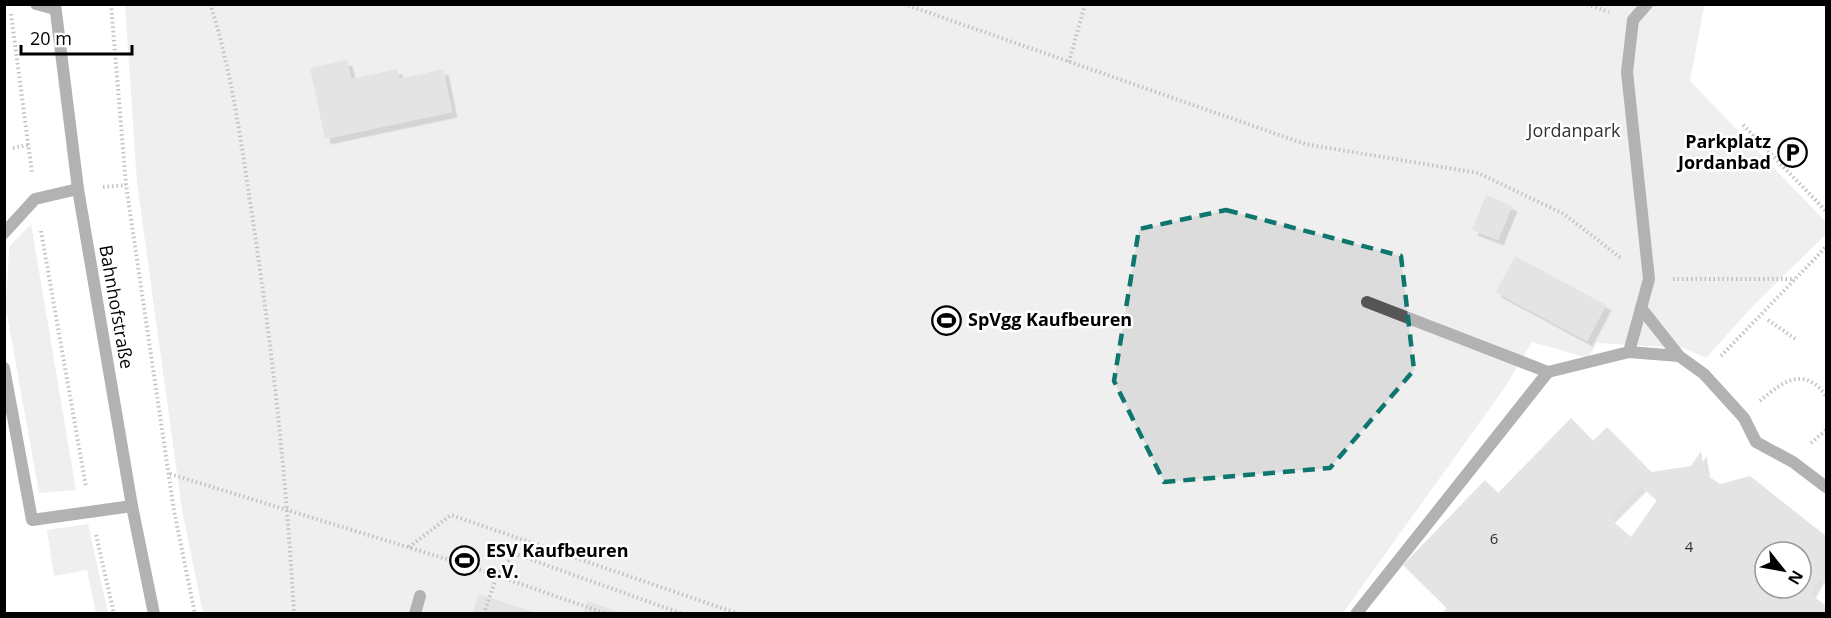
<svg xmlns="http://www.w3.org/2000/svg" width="1831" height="618" viewBox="0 0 1831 618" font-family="'Open Sans',sans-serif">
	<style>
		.green { fill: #dcdcdc }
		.building { fill: #c4c4c4; fill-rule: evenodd; filter: url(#shadow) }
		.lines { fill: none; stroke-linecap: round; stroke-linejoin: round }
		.path { stroke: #777; stroke-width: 4; stroke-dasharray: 1.5 3; stroke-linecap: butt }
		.service { stroke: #555; stroke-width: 12 }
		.minor { stroke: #555; stroke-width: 12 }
		.marked { fill: none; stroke: #0f766e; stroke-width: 4.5; stroke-dasharray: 12 8; stroke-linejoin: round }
		.labels { text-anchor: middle; stroke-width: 5; stroke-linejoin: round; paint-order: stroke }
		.number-label { font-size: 15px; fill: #313131 }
		.park-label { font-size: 18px; fill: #333; stroke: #fff }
		.poi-label { font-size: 18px; font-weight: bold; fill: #000; stroke: #fff; text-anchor: start }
		.street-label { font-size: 18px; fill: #000; stroke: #fff }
	</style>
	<defs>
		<filter id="shadow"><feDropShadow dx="5.5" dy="5.5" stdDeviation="0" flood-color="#0004"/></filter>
	</defs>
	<rect width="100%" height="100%" fill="#fff"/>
	<g class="green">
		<path d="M125,5H1702L1704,7L1690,81L1826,222V234L1751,308L1706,358L1683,348L1597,343L1588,358L1532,342L1505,387L1343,613H203L182,510L137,183Z"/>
		<path d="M31,224L76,490L39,493L6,309L9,247Z"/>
		<path d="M88,524L108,613H96L87,570L54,576L47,530Z"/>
	</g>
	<g class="building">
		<path d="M347,60L351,79L397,69L399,79L443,69L452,112L325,139L310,68Z"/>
		<path d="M1486,195L1512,206L1498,240L1472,230Z"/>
		<path d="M1515,256L1606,305L1587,341L1496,292Z"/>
		<path d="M1571,418L1593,441L1607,427L1651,472L1691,466L1701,451L1705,474L1720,484L1750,476L1826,536V583L1819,577L1810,593L1826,606V614H1441L1447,608L1403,565L1485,480L1498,493ZM1641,486L1657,500L1631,537L1609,518ZM1765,552H1801V588H1765Z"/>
		<path d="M479,594L536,613V614H472Z"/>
		<path d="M587,601L622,613V614H583Z"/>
	</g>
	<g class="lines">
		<g class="path">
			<path d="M111,4L126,185L174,511L195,614"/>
			<path d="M210,4C233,73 243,156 254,228C273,356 287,484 294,614"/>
			<path d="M904,4L1305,144L1478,173L1564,214L1621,258"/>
			<path d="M1587,4L1609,12"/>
			<path d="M11,14L32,173"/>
			<path d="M1069,62L1085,4"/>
			<path d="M1743,125L1826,211"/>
			<path d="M13,148L28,145"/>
			<path d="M103,187L126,185"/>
			<path d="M41,231L86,487"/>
			<path d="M1673,279H1795"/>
			<path d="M1768,320L1797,340"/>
			<path d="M1721,356L1826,247"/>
			<path d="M1760,401C1782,382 1804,365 1826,396"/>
			<path d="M1811,443L1826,430"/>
			<path d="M170,474L466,565L607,614"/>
			<path d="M96,535L114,614"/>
			<path d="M409,547L451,515L739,614"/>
			<path d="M484,614L497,575L515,554L683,614"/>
		</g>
		<g class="service">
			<path d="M36,4L55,9"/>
			<path d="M4,233L35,199L78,189"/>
			<path d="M1367,302L1548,372"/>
			<path d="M1641,308L1679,356L1704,374L1744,418L1756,442L1793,462L1826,487"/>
			<path d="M1629,352L1649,279L1627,72L1633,20L1647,4"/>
			<path d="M4,368L32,520L132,506"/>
			<path d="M415,614L420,596"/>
			<path d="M1356,614L1548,372L1629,352L1679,356"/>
		</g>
		<path class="minor" d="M55,4L78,189L132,506L154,614"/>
	</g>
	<path d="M0 0H1831V618H0ZM1226,210L1401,256L1414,370L1330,468L1164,482L1114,381L1139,229Z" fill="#fff" fill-opacity=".55" fill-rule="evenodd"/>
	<path class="marked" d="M1226,210L1401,256L1414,370L1330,468L1164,482L1114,381L1139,229Z"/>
	<defs>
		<symbol id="parking-ring" viewBox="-11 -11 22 22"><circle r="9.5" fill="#fff" stroke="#000" stroke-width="1.5"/><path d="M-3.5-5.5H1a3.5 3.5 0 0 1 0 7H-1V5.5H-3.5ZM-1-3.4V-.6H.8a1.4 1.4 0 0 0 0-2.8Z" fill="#000"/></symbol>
		<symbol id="stadium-ring" viewBox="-11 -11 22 22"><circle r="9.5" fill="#fff" stroke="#000" stroke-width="1.5"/><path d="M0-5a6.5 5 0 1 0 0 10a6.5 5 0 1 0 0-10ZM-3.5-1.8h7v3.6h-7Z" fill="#000"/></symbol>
	</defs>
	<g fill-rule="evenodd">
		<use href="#parking-ring" x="1776" y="136" width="33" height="33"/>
		<use href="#stadium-ring" x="930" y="304" width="33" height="33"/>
		<use href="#stadium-ring" x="448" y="544" width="33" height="33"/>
	</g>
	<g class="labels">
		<g class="number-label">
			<text x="1494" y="544">6</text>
			<text x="1689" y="552">4</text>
		</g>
		<g class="park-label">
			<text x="1574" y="137">Jordanpark</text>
		</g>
		<g class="poi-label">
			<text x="1771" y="148" text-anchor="end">Parkplatz<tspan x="1771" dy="21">Jordanbad</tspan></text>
			<text x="968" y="326">SpVgg Kaufbeuren</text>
			<text x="486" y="557">ESV Kaufbeuren<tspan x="486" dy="21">e.V.</tspan></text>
		</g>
		<g class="street-label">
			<text transform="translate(116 307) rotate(80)" y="6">Bahnhofstraße</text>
		</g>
	</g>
	<rect width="1831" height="618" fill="none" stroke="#000000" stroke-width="12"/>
	<g transform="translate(1783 570) rotate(121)"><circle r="28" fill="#ffffff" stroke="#999999" stroke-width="1.5"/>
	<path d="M0-4.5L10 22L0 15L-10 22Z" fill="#000000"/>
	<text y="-9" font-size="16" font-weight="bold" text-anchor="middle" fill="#000000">N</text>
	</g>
	<path d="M21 45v9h111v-9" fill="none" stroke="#000000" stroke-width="3"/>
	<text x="30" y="45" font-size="18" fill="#000000" stroke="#ffffff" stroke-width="4.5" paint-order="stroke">20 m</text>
</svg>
